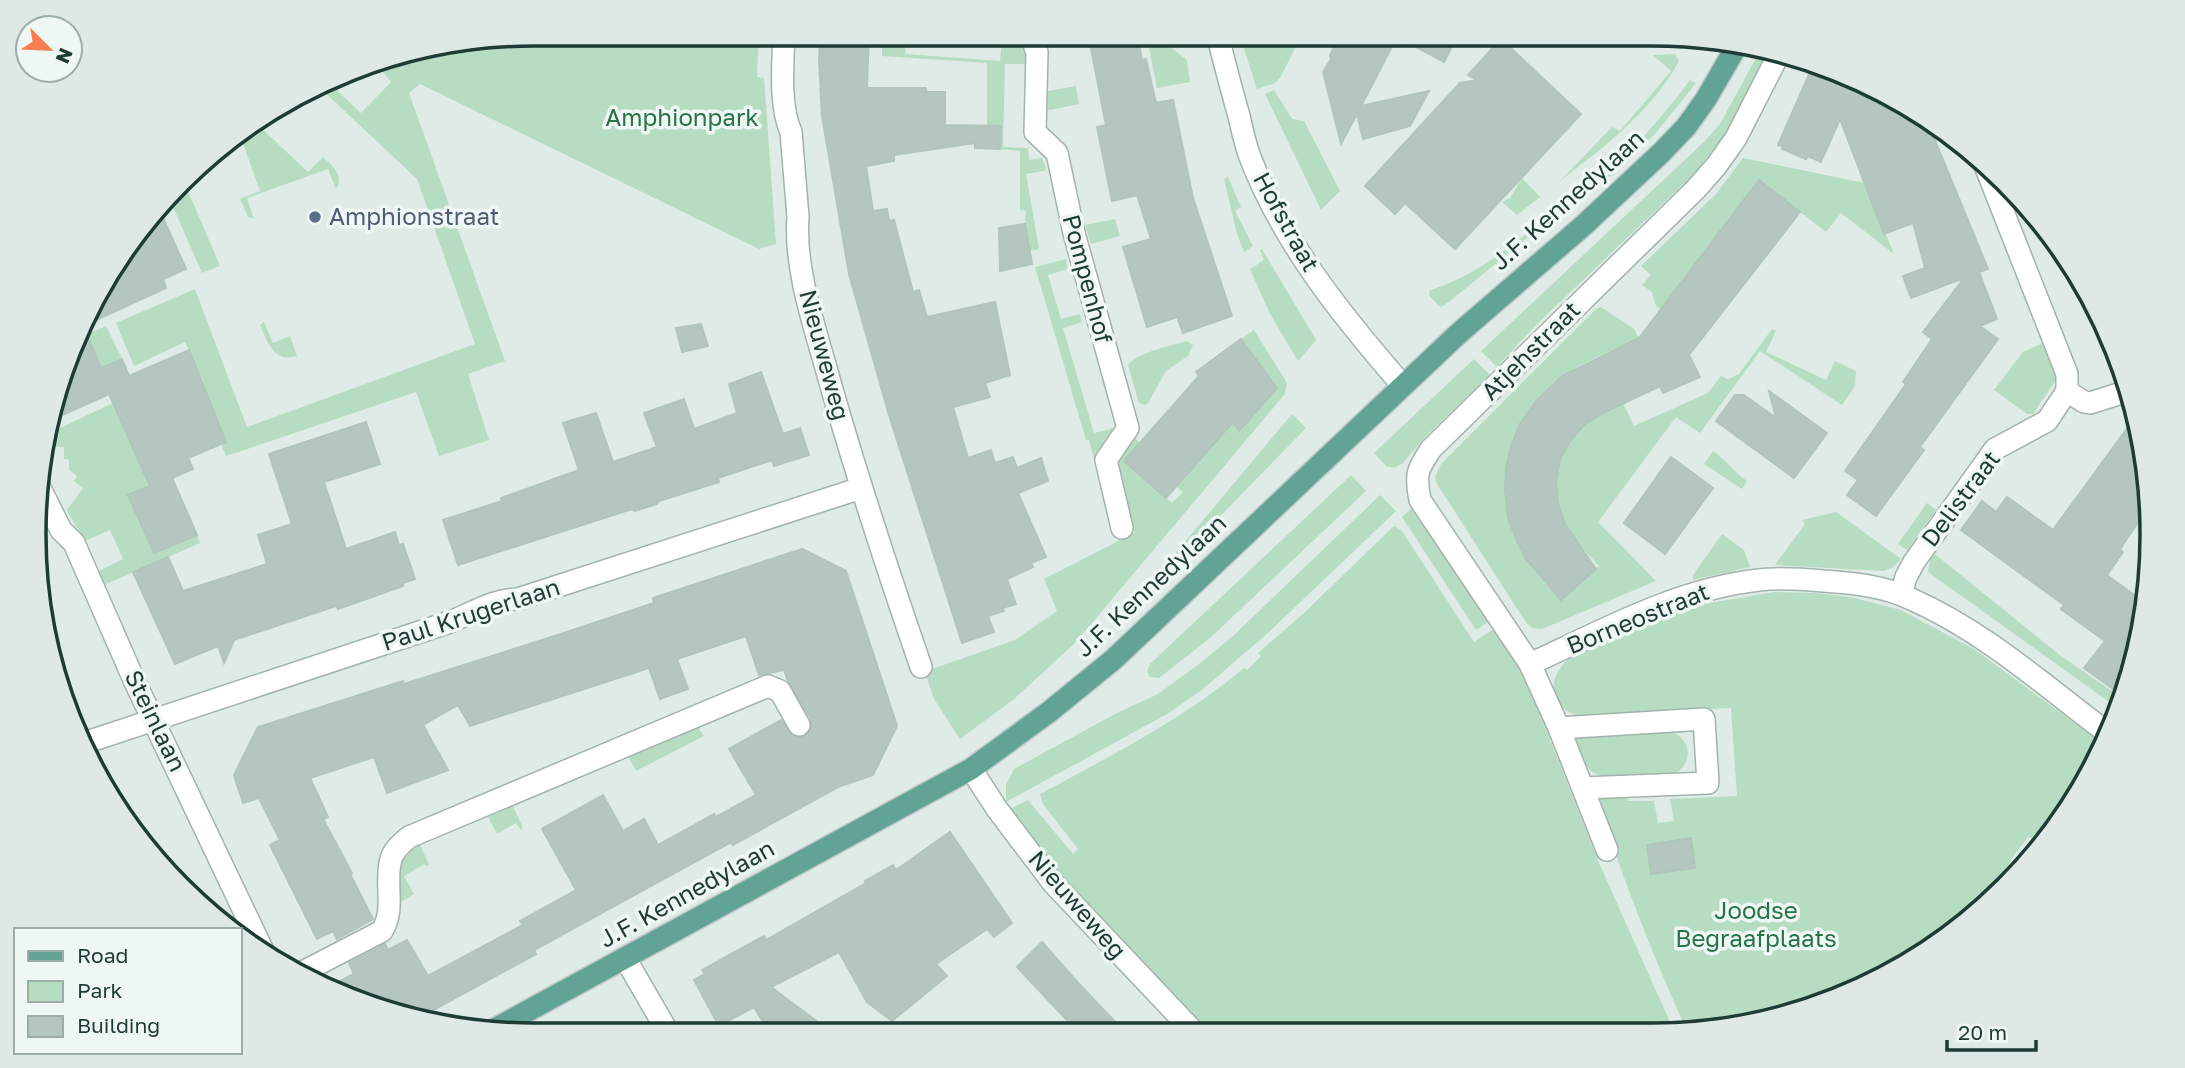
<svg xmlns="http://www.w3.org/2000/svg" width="2185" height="1068" viewBox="0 0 2185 1068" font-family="'Golos Text',sans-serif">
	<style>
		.green { fill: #b6ddc2 }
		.building { fill: #b4c6bf; stroke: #b1c5bd; stroke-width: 2 }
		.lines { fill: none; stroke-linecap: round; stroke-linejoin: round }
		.minor-casing { stroke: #a2b3ad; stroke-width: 24 }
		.major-casing { stroke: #c0c8c6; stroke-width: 24 }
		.minor { stroke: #fff; stroke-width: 21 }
		.major { stroke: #61a394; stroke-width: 21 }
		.service-dot { fill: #5c6f8a; stroke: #eff7f4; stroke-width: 2.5 }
		.labels { text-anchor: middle; stroke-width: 7; stroke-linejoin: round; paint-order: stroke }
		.park-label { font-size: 24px; fill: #287447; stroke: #eff7f4 }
		.street-label { font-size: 24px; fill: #1f3b35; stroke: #eff7f4 }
		.service-label { font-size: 24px; fill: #4e5e75; stroke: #eff7f4; text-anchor: start }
		.rim { fill: none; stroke: #1f3b35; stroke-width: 3.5 }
	</style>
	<rect width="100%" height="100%" fill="#dfebe6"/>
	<g class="green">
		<path d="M534,33H759L757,77L764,78L776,244L759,249L420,84L409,93L505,361L468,374L489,440L439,456L416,392L226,456L221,444L226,441L201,385L204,383L198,371L181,378L177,371L195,363L185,342L134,366L116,323L195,289L247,427L475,344L417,179L320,88L329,83L361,113L391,82L373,60Z"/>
		<path d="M893,33H907L905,54L1000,61L1002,40C1018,42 1026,48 1029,64H1005L1003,147L1028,148L1029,160L1042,158L1046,168L1044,171L1026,174L1039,249L1030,251L1025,224L1026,211L1020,210V151L1000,149L1001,126H987V63L882,56V42H892Z"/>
		<path d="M1146,33H1163L1165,43L1187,60L1190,82L1157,88Z"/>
		<path d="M1239,33H1303L1280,78L1275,83L1257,89Z"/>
		<path d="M1762,47L1770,49L1725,135L1695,173L1534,327L1497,367L1481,351L1705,141L1720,124Z"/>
		<path d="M1675,54L1679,61C1652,111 1604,147 1560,181L1612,127L1620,131L1671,71L1653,55Z"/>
		<path d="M1690,80L1696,83L1655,134L1612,175L1523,241L1449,302L1441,307L1439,306L1429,295L1430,290C1474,277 1508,248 1544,220C1568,202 1592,184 1615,164C1643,140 1668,109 1690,80Z"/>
		<path d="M1076,86L1079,104L1050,110L1047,109L1045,98L1048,91Z"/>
		<path d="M1274,90L1292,119L1304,121L1340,191L1321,210L1265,94Z"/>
		<path d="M256,123L308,172L323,157C332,165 345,177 336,189L328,169L247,198L254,219L248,217L240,199L260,191L239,132Z"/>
		<path d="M1743,158L1865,183L1894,254L1841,213L1826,232L1759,180L1661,309L1656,306L1652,292L1642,285L1651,275L1641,266L1716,194Z"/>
		<path d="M1228,177L1241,207L1235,211L1253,246L1244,252L1237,234L1224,179Z"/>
		<path d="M1522,178L1540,197L1517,215L1502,202L1510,198Z"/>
		<path d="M185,184L220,266L202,273L170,200Z"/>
		<path d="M1115,219L1120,236L1091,244L1085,225Z"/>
		<path d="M1262,249L1316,340L1298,361L1270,314L1250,269L1264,260L1260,250Z"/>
		<path d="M1066,259L1067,269L1048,275L1061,319L1080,314L1082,322L1063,328L1094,433L1114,428V430L1094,459L1089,440H1086L1035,267Z"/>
		<path d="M1601,307L1634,329L1639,338C1610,352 1577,363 1553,384C1505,424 1491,495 1521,550C1531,569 1546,584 1561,600L1599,566C1587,553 1573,539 1565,523C1549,490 1557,448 1585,424C1596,415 1610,409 1623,403L1634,426L1708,393L1721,376L1728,379L1739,374L1772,329L1776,331L1766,352L1826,380L1835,361L1856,371L1855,386L1842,405L1760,351L1700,433L1676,417L1598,522L1656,581L1542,629L1533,628L1527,624L1437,484L1435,478L1441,464L1597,308Z"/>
		<path d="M264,322L273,343L290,336L297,356C274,363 268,343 260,325Z"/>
		<path d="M106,326L122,359L101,368L93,350L65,363L72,342L77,331L88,334Z"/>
		<path d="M1254,330L1287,383L1285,394L1075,643L1014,699L960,739L934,699L926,675L929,670L1015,640L1057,611L1044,579L1134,533L1116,466V460L1134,437L1140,443L1124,461L1172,503L1183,492L1176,486L1232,421L1240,431L1277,388L1270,378L1265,381L1262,367L1251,352L1246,354L1237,342Z"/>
		<path d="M1187,341L1193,345L1188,356L1166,371L1148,403L1145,405L1139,403L1128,365C1136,353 1173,345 1187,341Z"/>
		<path d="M2043,343L2056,376V380L2033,414H2027L1994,390L2023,352Z"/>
		<path d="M1474,359L1490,375L1425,437L1403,463L1394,468L1386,466L1374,453Z"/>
		<path d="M113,403L150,486L129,496L154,553L197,535L200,543L104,585L99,571L123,559L110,530L85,541C79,529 72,521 67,510L83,488L74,481L77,476L69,470V460L64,459V447L43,446V436Z"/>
		<path d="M1292,414L1306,428L1162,576L1158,574Z"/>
		<path d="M1713,451C1726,460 1734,472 1747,481L1742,489L1704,464Z"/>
		<path d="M1351,475L1366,491L1210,638L1159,678L1150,677L1147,672L1150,664Z"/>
		<path d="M1380,495L1396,511L1269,632L1203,689L1169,713L1006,802V785L1014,769L1115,714L1158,694L1199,664L1233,636Z"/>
		<path d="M1927,503L1936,510L1907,550L1898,544Z"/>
		<path d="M1413,507L1490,621L1476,630L1402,517Z"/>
		<path d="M1836,512L1901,559L1892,568L1884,571L1775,565L1805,524L1802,520Z"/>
		<path d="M1394,526L1402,531L1474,642L1495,628L1499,629L1536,704L1599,863L1674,1031L1206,1032L1090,911L1010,809L1028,800L1073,854L1078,849L1043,804L1040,794C1111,756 1182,720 1244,668L1247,670L1261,656L1258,653L1303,614Z"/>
		<path d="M1722,534L1744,550L1750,567L1693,580V575Z"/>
		<path d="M1935,554L2061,656L2122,698L2119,709L1928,572L1930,560Z"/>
		<path d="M1774,592L1815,593L1850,597L1901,610L1974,649L2103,744L2048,839L2039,848L2029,836L2014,855L2007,868L2005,882L1956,932L1843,996L1717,1030L1687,1031C1652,954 1622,876 1596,797L1626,794L1628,801H1654L1658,823L1674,821L1670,799L1737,796L1731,708L1582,717C1547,708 1545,678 1571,657L1664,617L1704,604Z"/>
		<path d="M696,725L704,736L636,771L627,754Z"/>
		<path d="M1668,731C1692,735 1695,767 1672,774C1660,778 1625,777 1610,778C1585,774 1584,762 1576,740L1577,737Z"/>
		<path d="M511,802L523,828L521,830L516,823L497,834L488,817L489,811Z"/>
		<path d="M418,840L429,865L426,866L424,864L404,876L414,894L396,905L399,856Z"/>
	</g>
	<g class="building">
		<path d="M820,33H869L867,88H926V92H945V125L1001,126L1000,149L975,148V143L894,155V161L866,166L873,211L887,209L889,221L894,220L913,292L919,290L927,317L995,302L1010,375L985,383L990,397L953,407L968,458L991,450L995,463L1013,457L1017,468L1041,458L1048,481L1018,493L1046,557L1031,563L1033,567L1007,579L1016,604L1002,608L1004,611L988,616L994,632L962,643L889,415L849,274L822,116L819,61Z"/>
		<path d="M1088,33H1137L1142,60L1146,59L1156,103L1173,100L1193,198L1232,316L1183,333L1177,317L1147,327L1123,247L1151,239L1137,195L1112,201L1097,127L1106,125Z"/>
		<path d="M1342,33H1459L1444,62L1397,37L1361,106L1429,91L1410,126L1363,139L1357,114L1341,144L1323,72L1331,59L1330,55Z"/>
		<path d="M1501,39L1581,114L1455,249L1405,203L1395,214L1365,186L1460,83L1477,80L1468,75Z"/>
		<path d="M1814,63L1846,73L1842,83L1893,106L1901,102L1925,116L1988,269L1979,272L1997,319L1980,326L1998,339L1920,447L1924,450L1876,516L1847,495L1858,480L1845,471L1906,384L1903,382L1932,339L1923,332L1964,278L1911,298L1903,276L1925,268L1913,223L1884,234L1840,119L1821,162L1808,156L1806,159L1782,149L1784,147L1778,145Z"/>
		<path d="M1759,180L1800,212L1689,355L1700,377L1663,393L1660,386L1603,413L1585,424L1570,441L1560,460L1556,482L1558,503L1565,524L1596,569L1561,600L1526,559L1517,541L1508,518L1505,489L1506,467L1512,443L1520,424L1536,401L1562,376L1639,338Z"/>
		<path d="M160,211L186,269L163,279L166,288L83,326L101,368L122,359L129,376L189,350L226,442L188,458L193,469L172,478L197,535L154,553L128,495L150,486L109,394L47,422L72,342L117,256Z"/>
		<path d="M1025,224L1032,264L1000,271L999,228Z"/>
		<path d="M701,324L708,346L682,352L676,328Z"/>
		<path d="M1241,339L1277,388L1239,431L1233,422L1166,498L1124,461L1199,376L1196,372Z"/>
		<path d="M761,372L783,434L800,428L809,455L774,466L772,460L718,478L719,482L659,501L657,504L635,511L632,509L458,565L443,520L502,501L501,498L579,470L563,423L596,413L613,462L657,447L644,413L684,399L694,429L737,413L729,384Z"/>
		<path d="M1769,391L1827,433L1794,478L1716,421L1735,395H1744L1776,418Z"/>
		<path d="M2136,416L2142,437L2149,506L2120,549L2123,552L2107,575L2145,603L2142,632L2131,670L2116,691L2084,668L2105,641L2061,609L2064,605L1961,530L1982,501L1996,512L2007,497L2053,530Z"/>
		<path d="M366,422L380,464L324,482L346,549L395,532L399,545L403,544L415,579L403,583V586L338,609L336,606L234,640L224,663L218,646L175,664L133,572L168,557L183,591L267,564L258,535L292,524L269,454Z"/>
		<path d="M1671,457L1713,488L1665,554L1624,523Z"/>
		<path d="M802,549L846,571L897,726L873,775L838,787L733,845L731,842L534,950L536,954L417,1019L342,996L326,988L354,974L349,963L385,944L388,950L407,940L428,976L523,925L520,921L576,890L542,829L603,795L623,831L644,819L658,845L714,814L716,817L756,795L729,749L781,720L792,736L798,738L805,737L811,731V719L788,681L784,670L759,675L746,636L677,659L688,689L660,699L649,668L470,726L458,705L423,725L448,770L387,793L374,757L310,778L328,817L323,819L352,873L350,874L373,919L337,939L333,931L317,939L270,845L280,840L259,798L243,803L234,775L258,727L403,681L404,684L564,633L654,603L653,598Z"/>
		<path d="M950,832L1012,923L994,937L987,929L936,964L947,976L892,1021L867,1002L839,952L771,987L834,1034H770L754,1007L719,1026L694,980L705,974L702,970L764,936L766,940L866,883L865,881L893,865L896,870Z"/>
		<path d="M1691,838L1695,868L1651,874L1647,845Z"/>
		<path d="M1042,942L1079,984L1126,1033H1079L1017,967Z"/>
	</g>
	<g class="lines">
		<defs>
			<g id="minor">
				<path d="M784,33C783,62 779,106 791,132L798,217C794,265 813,322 826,368C854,469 887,568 921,667"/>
				<path d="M1024,33L1033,42L1037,52L1035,132L1057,153L1074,233L1128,428L1106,460L1122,528"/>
				<path d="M1217,33C1224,61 1231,88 1239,116C1242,129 1245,144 1250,157C1283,243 1343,317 1403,386"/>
				<path d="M2067,391L2084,402L2090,403L2128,391"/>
				<path d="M41,490L61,530L74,543L134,680L265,955"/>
				<path d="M1901,594L1906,577L1914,562L1995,449L2047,421L2067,391V374L1984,163"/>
				<path d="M1530,664L1420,500C1415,474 1417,470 1431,449L1696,189L1717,165L1736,138L1780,52"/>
				<path d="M1559,728L1704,719L1708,783L1583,788"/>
				<path d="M81,744L447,623C470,615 492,599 518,599L861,488"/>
				<path d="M971,769L997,809L1053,883L1194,1032"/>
				<path d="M1607,850L1559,728L1530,664C1604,630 1677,589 1759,580C1779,577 1802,579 1823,581C1853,583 1884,586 1911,599C1984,631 2046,687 2109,734"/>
				<path d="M625,958L669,1034"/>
				<path d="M299,974L382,931C396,909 384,882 391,859C394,849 402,843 409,837L768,686L780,691L799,725"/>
			</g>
			<path id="major" d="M491,1031L971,769L1049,712L1114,659L1458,334L1584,225L1661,153L1686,127L1706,99L1739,42"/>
		</defs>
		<use href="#minor" class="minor-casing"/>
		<use href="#major" class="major-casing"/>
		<use href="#minor" class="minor"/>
		<use href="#major" class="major"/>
	</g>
	<circle class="service-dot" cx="315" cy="217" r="7"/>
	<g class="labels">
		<g class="park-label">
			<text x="682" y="126">Amphionpark</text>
			<text x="1756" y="919">Joodse<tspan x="1756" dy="28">Begraafplaats</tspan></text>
		</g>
		<g class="street-label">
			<text transform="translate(1568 200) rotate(-42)" y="8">J.F. Kennedylaan</text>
			<text transform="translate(1286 222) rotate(61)" y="8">Hofstraat</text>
			<text transform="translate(1087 279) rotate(75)" y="8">Pompenhof</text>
			<text transform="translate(1531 351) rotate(-45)" y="8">Atjehstraat</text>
			<text transform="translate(824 355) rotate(75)" y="8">Nieuweweg</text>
			<text transform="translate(1961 499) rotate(-53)" y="8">Delistraat</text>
			<text transform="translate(1151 586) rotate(-43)" y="8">J.F. Kennedylaan</text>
			<text transform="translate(471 615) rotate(-18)" y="8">Paul Krugerlaan</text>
			<text transform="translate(1638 619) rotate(-22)" y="8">Borneostraat</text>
			<text transform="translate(155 721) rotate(64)" y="8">Steinlaan</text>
			<text transform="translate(687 894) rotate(-29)" y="8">J.F. Kennedylaan</text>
			<text transform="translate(1077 905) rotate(49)" y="8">Nieuweweg</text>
		</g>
		<g class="service-label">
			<text x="329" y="225">Amphionstraat</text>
		</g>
	</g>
	<path d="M0 0H2185V1068H0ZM534 46H1652A488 488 0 0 1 2140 534V535A488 488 0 0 1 1652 1023H534A488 488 0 0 1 46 535V534A488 488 0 0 1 534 46Z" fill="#dee8e5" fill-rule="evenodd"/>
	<path class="rim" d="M534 46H1652A488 488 0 0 1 2140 534V535A488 488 0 0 1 1652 1023H534A488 488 0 0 1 46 535V534A488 488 0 0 1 534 46Z"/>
	<rect x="14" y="928" width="228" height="126" fill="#eff7f4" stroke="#9caca8" stroke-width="2"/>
	<rect x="28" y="951" width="35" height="10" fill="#61a394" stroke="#9caca8" stroke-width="2"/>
	<text x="77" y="963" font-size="21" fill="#1f3b35">Road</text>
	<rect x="28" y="981" width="35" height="21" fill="#b6ddc2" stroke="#9caca8" stroke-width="2"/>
	<text x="77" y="998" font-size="21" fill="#1f3b35">Park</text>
	<rect x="28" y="1016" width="35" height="21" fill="#b4c6bf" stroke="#9caca8" stroke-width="2"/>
	<text x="77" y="1033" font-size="21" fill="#1f3b35">Building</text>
	<g transform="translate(49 49) rotate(114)"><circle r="33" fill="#eff7f4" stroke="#9caca8" stroke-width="2"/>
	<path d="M0-5L12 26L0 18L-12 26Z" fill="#f87e50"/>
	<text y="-10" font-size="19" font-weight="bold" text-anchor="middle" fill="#1f3b35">N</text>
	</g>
	<path d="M1947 1040v10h89v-10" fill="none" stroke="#1f3b35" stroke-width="3.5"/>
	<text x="1958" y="1040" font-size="21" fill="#1f3b35" stroke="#eff7f4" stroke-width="5" paint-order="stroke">20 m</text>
</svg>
